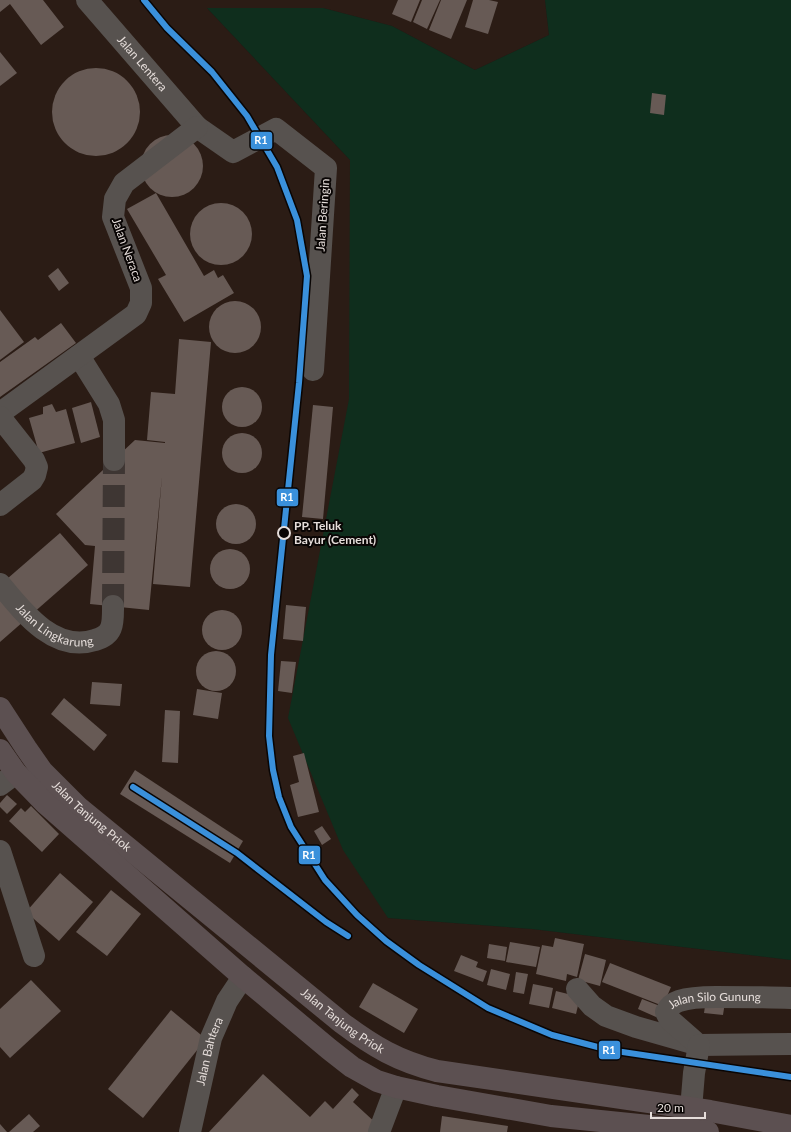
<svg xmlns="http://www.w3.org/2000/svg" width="791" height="1132" viewBox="0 0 791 1132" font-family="Lato,sans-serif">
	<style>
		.built { fill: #2b1c15 }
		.green { fill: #0f2e1d }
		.building { fill: #675a55 }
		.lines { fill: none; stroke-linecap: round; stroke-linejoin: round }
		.minor-tunnel { stroke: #3e3633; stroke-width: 22; stroke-dasharray: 22 11; stroke-linecap: butt }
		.minor { stroke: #57524f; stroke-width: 22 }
		.highway { stroke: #5c5051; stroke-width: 22 }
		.rail-1-casing { stroke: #090504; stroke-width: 9 }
		.rail-1 { stroke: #3a90db; stroke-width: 6 }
		.stop-dot { fill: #090504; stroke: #e5ddda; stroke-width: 2 }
		.labels { text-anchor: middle; stroke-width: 4; stroke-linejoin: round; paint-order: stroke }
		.street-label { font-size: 12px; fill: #e5ddda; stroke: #090504 }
		.stop-label { font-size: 12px; font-weight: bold; fill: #e5ddda; stroke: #090504; text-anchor: start }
		.line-badge { stroke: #090504; stroke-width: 1.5 }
		.badge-label { font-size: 11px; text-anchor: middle; font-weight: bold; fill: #fff }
	</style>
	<rect width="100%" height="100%" fill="#201916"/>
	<path class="built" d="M0,0H545L549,35L475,70L392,26L323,8H207L350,160V223L388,918L532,929L791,960V1132H0Z"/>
	<path class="green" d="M545,0H791V960L532,929L388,918L343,850L288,718L349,399L350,160L207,8H323L392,26L475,70L549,35Z"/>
	<g class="building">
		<path d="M0,0H43L64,27L41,45L10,4L0,12Z"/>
		<path d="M398,0H420L411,22L392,14Z"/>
		<path d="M422,0H440L427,29L413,22Z"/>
		<path d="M441,0H467L451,39L429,30Z"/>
		<path d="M473,0H489L498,2L488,34L465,27Z"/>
		<path d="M0,52L17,73L0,86Z"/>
		<circle cx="96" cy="112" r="44"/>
		<path d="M652,93L666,95L664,115L650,113Z"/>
		<circle cx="172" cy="166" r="31"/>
		<path d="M156,193L204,276L214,270L218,278L223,275L234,293L184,322L158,279L166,275L127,209Z"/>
		<circle cx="221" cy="234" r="31"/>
		<path d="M58,268L69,283L59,291L48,276Z"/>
		<circle cx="235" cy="327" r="26"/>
		<path d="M0,310L24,342L0,360Z"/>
		<path d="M61,323L76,343L0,397V362L35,337L38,340Z"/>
		<path d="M179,339L211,342L190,587L153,584L162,476L149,610L90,604L95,546L85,545L56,514L135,440L165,443V442L147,440L151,392L175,394Z"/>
		<circle cx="242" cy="407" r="20"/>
		<path d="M91,402L100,437L81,443L72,408Z"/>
		<path d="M52,404L56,412L66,409L75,443L39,453L29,418L43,414V407Z"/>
		<path d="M313,405L333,407L323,519L302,517Z"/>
		<circle cx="242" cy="453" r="20"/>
		<circle cx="236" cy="524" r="20"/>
		<path d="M60,533L88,565L0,642V585Z"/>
		<circle cx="230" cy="569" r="20"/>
		<path d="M286,605L306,607L303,641L283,639Z"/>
		<circle cx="222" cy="630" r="20"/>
		<circle cx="216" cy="671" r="20"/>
		<path d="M281,661L296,662L292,693L278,691Z"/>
		<path d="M92,682L122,684L120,706L90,704Z"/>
		<path d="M197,689L222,693L218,719L193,715Z"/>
		<path d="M64,698L107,735L94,751L51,714Z"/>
		<path d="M165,710L180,711L178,763L162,762Z"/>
		<path d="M304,753L319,812L298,817L290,785L299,782L293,756Z"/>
		<path d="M135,770L243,841L230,863L120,794Z"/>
		<path d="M7,795L17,804L7,814L0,807V803Z"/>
		<path d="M31,806L59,834L42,852L9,821L21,808L25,812Z"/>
		<path d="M322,826L331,839L322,845L314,831Z"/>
		<path d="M60,873L93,902L59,941L26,912Z"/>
		<path d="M111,890L141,914L107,956L76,932Z"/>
		<path d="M555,938L584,944L577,977L567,974L566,981L536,974L542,945L553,947Z"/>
		<path d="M510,942L540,947L536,967L506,962Z"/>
		<path d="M489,944L507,947L505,961L487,958Z"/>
		<path d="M585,954L606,960L600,986L578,980Z"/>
		<path d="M461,955L478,962L476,967L487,971L483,982L454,971Z"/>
		<path d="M610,963L671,987L663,1006L602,982Z"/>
		<path d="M491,969L510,974L506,990L487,985Z"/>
		<path d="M516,972L528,974L524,994L513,992Z"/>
		<path d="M31,980L61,1011L10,1058L0,1047V1009Z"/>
		<path d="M373,983L418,1009L404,1033L359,1007Z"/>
		<path d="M533,984L553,988L549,1008L529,1004Z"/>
		<path d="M556,991L580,997L576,1014L552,1008Z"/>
		<path d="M642,999L660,1006L656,1017L638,1009Z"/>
		<path d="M706,999L725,1002L723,1015L704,1013Z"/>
		<path d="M171,1010L206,1039L143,1118L108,1089Z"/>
		<path d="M263,1074L310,1117L325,1101L333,1109L352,1088L359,1095L353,1102L378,1125L372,1132H209Z"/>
		<path d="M29,1114L40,1126L33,1132H9Z"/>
		<path d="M442,1116L508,1126L507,1132H440Z"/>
		<path d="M0,1124L7,1132H0Z"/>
	</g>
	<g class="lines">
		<path class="minor-tunnel" d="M113,606L114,460"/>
		<g class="minor">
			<path id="s1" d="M87,0L197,127L233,152L276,129L326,168L313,370"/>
			<path d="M79,356L109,404L114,420V460"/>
			<path d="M0,413L136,314L141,303V288L113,217L115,199L124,183L197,127"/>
			<path d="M0,417L34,460L37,467L35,475L32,480L0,505"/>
			<path id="s2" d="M0,584C23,612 54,653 95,640C114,635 113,623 113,606"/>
			<path d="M0,785L16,773"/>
			<path d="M0,851L34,956"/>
			<path d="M577,989L592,1006L606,1016L636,1027L699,1045L791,1044"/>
			<path id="s3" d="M694,1041L670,1020L666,1012C669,1006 673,1003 679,1001C691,997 704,997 716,997C741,997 766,997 791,998"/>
			<path d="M691,1109L694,1073L699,1045"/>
			<path id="s4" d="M190,1132L211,1038L227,1001L243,977"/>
			<path d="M379,1132L396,1087"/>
		</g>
		<g class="highway">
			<path id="s5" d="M0,708L26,748L42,771L78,807L342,1023C374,1047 398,1061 437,1071L710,1111L791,1126"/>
			<path d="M0,750L16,773L46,804L243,977L329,1049L352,1067L377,1081L396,1087L437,1096L551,1116L708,1132"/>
		</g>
		<defs>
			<g id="rail-1">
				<path d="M144,0L167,28L212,72L247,116L277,167L297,220L307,276L299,383L271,655L269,736L273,770L279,797L291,827L325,880L357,915L386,941L419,965L488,1008L552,1035L609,1050L791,1077"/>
				<path d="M133,787L237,853L326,922L348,936"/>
			</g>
		</defs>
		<use href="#rail-1" class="rail-1-casing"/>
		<use href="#rail-1" class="rail-1"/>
	</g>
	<circle class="stop-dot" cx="284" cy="533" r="6"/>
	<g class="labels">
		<g class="street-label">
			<text dy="4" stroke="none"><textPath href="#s1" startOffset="84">Jalan Lentera</textPath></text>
			<text transform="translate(323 215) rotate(-86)" y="4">Jalan Beringin</text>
			<text transform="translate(127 250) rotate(70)" y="4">Jalan Neraca</text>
			<text dy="4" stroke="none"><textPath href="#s2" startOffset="72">Jalan Lingkarung</textPath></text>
			<text dy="4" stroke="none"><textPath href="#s5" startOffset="143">Jalan Tanjung Priok</textPath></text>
			<text dy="4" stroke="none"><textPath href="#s3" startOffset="94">Jalan Silo Gunung</textPath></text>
			<text dy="4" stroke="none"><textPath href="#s5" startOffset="467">Jalan Tanjung Priok</textPath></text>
			<text dy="4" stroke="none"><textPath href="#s4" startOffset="83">Jalan Bahtera</textPath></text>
		</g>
		<g class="stop-label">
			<text x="294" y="530">PP. Teluk<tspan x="294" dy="14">Bayur (Cement)</tspan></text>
		</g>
	</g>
	<g class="line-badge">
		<rect x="250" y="131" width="23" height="19" rx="4" fill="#3a90db"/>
		<rect x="276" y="488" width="23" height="19" rx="4" fill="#3a90db"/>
		<rect x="298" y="845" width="23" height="20" rx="4" fill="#3a90db"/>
		<rect x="598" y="1040" width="23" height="20" rx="4" fill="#3a90db"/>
	</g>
	<g class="badge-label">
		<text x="261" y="144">R1</text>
		<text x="287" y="501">R1</text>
		<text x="309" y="859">R1</text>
		<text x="609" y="1054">R1</text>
	</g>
	<path d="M651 1112v6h54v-6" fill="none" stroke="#e5ddda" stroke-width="2"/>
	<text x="657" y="1112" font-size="12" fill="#e5ddda" stroke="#090504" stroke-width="3" paint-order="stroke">20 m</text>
</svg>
